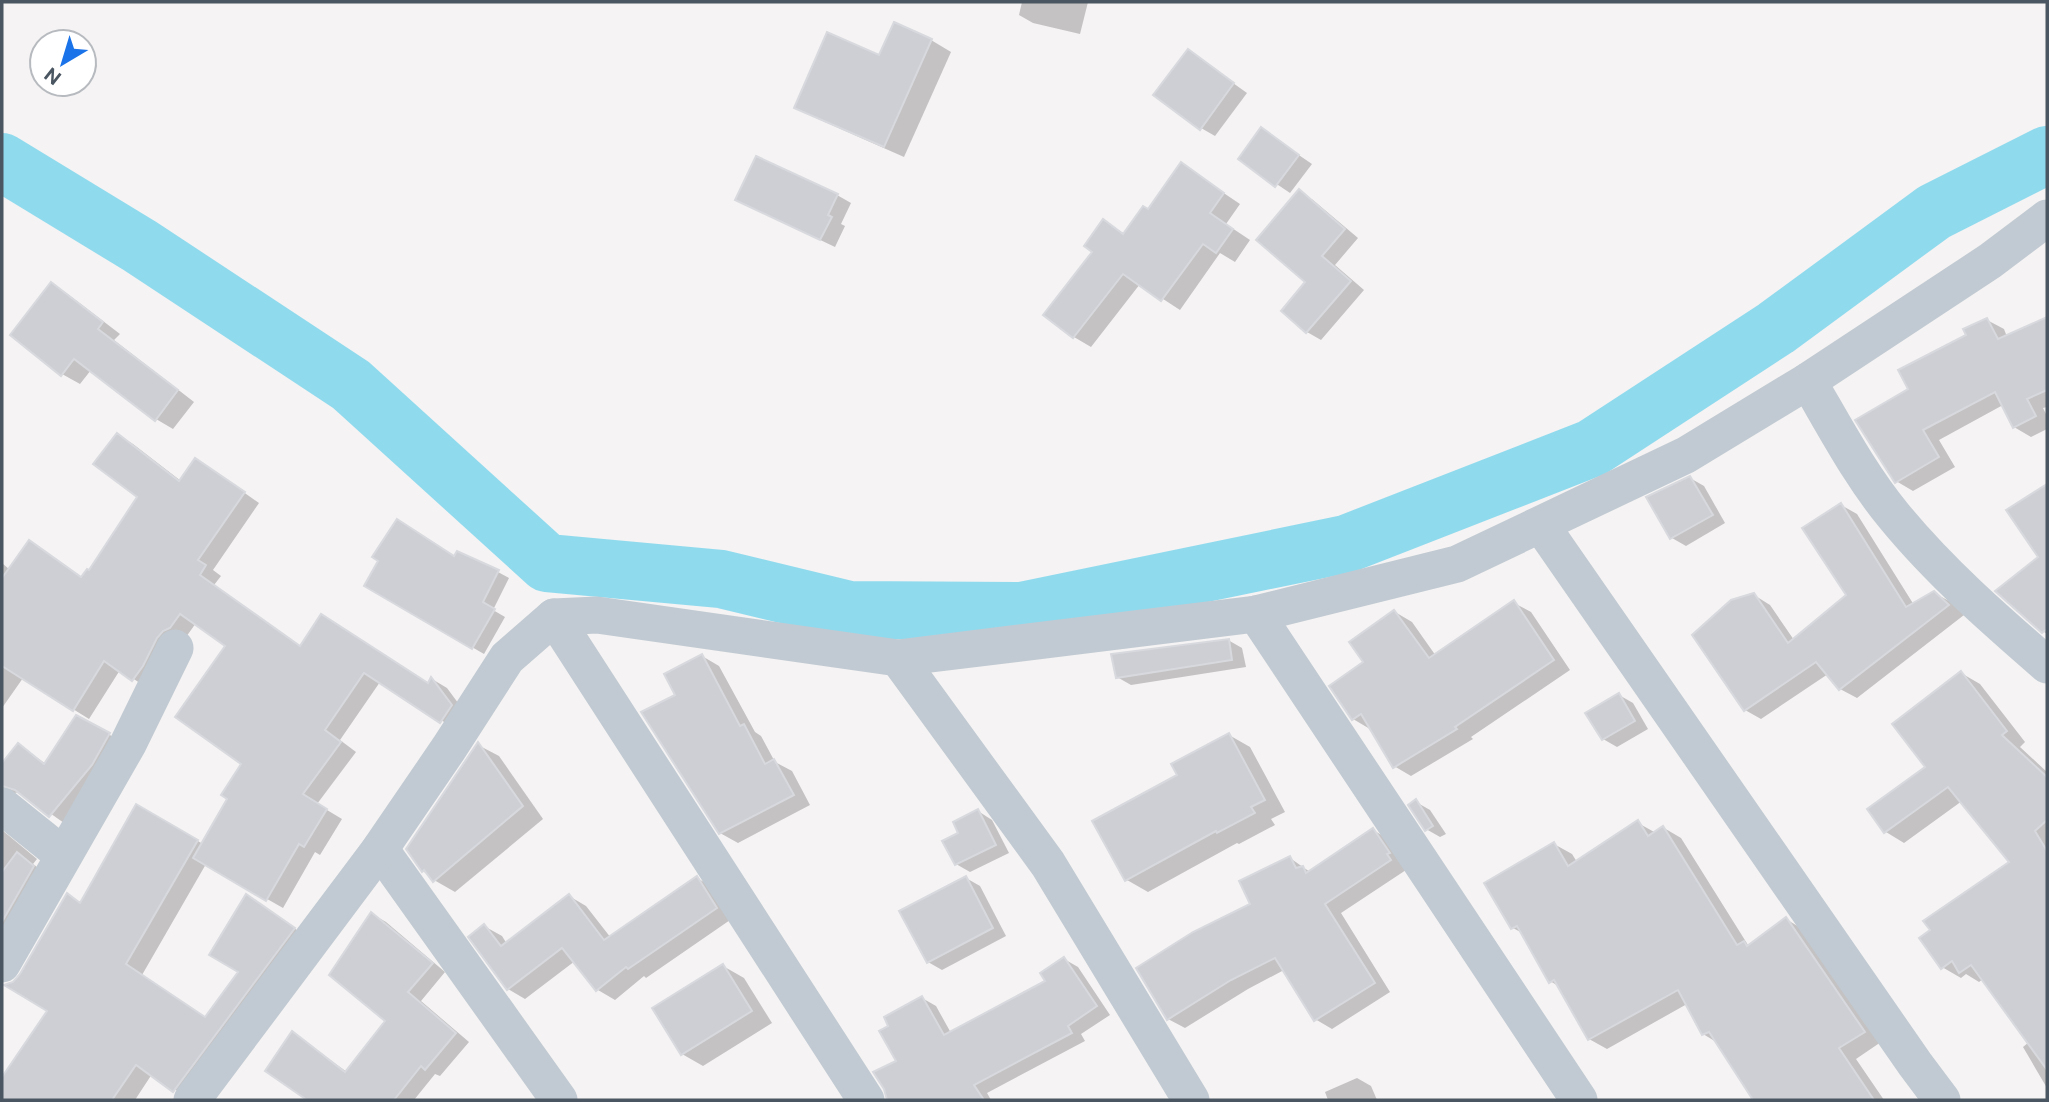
<svg xmlns="http://www.w3.org/2000/svg" width="2049" height="1102" viewBox="0 0 2049 1102" font-family="'Public Sans',sans-serif">
	<style>
		.shadow { fill: #0003 }
		.lines { fill: none; stroke-linecap: round; stroke-linejoin: round }
		.river { stroke: #90daee; stroke-width: 58 }
		.building { fill: #cdcfd5; stroke: #d7d9de; stroke-width: 2 }
		.street { stroke: #c1cad2; stroke-width: 37 }
	</style>
	<rect width="100%" height="100%" fill="#f5f3f3"/>
	<g class="shadow">
		<path d="M1022,2H1088L1080,34L1033,23L1019,15Z"/>
		<path d="M931,40L951,52L904,157L816,118L796,107Z"/>
		<path d="M1188,51L1247,93L1215,136L1201,128Z"/>
		<path d="M1262,130L1312,164L1290,193L1240,159Z"/>
		<path d="M1182,165L1240,204L1226,224L1250,240L1235,262L1220,253L1180,310L1140,284L1091,347L1074,337L1103,221L1125,234L1148,211Z"/>
		<path d="M1299,192L1313,200L1358,238L1335,265L1364,290L1321,340L1307,332L1308,282Z"/>
		<path d="M837,195L851,203L841,224L845,226L835,247L751,207Z"/>
		<path d="M52,284L69,295L120,334L114,340L194,402L173,429L156,419L91,370L80,384L62,374Z"/>
		<path d="M2047,319V407L2043,408L2047,416V429L2031,437L2014,427L2003,405L1939,440L1955,467L1913,491L1896,481L1910,389L1987,320L2004,329L2007,337Z"/>
		<path d="M118,435L133,444L181,481L211,469L259,503L213,570L221,576L214,585L301,647L429,684L432,679L447,688L467,715L457,730L380,682L340,740L356,752L317,804L342,819L320,855L315,852L283,908L206,864L142,975L206,1019L241,972L247,896L310,939L191,1100L152,1074L135,1100H11L2,1095V1080L50,1010L14,983L22,976L68,895L82,903L137,806L203,844L229,798L243,763L228,645L196,623L149,689L120,670L89,719L23,678L2,708V563L10,570L83,578L90,572L139,496Z"/>
		<path d="M1690,478L1704,486L1725,523L1686,546L1672,538Z"/>
		<path d="M2047,486V634L2043,631L2040,557L2009,510Z"/>
		<path d="M1841,505L1857,514L1914,605L1934,593L1951,602L1964,615L1857,698L1840,689L1828,674L1761,719L1745,710L1754,595L1770,605L1794,640L1848,595Z"/>
		<path d="M456,558L498,572L509,578L493,610L505,617L484,654L366,586L381,561Z"/>
		<path d="M1514,603L1531,612L1570,670L1471,737L1473,739L1411,776L1394,766L1370,729L1353,719L1365,662L1395,612L1412,622L1436,656Z"/>
		<path d="M1228,640L1242,648L1246,667L1131,685L1117,677Z"/>
		<path d="M702,656L719,666L755,732L761,736L775,762L792,771L810,805L738,843L720,833Z"/>
		<path d="M1961,673L1980,684L2025,742L2020,747L2047,772V1088L2023,1047L2029,1042L1983,979L1979,982L1966,974L1961,978L1942,967L2011,862L1962,801L1904,843L1886,832L1928,768Z"/>
		<path d="M1619,695L1633,703L1648,729L1617,747L1603,739Z"/>
		<path d="M76,717L123,742L64,823L20,792L9,794L2,790V766L19,745L46,764Z"/>
		<path d="M1229,735L1250,747L1285,812L1271,819L1275,825L1239,844L1237,843L1148,892L1127,880L1095,822L1179,776Z"/>
		<path d="M478,745L499,756L543,819L455,892L434,880L423,871L408,849Z"/>
		<path d="M1416,802L1430,810L1446,834L1440,837L1426,829Z"/>
		<path d="M978,811L992,820L1009,853L970,872L956,864L960,834Z"/>
		<path d="M1638,823L1656,833L1664,828L1681,838L1748,945L1786,919L1804,930L1881,1042L1856,1059L1884,1100H1756L1718,1043L1703,1034L1687,1004L1607,1049L1589,1039L1560,987L1550,981L1524,934L1513,928L1554,844L1572,854L1577,862Z"/>
		<path d="M2,830L37,859L33,864L49,876L2,958Z"/>
		<path d="M1373,830L1390,840L1406,870L1341,913L1390,992L1332,1029L1315,1019L1284,970L1248,989L1185,1028L1168,1019L1252,904L1290,858L1310,872Z"/>
		<path d="M697,878L714,888L733,918L646,978L644,976L615,1000L598,990L575,961L525,999L508,989L484,926L502,936L507,944L569,896L586,906L611,938Z"/>
		<path d="M966,878L980,886L1006,936L942,970L928,962Z"/>
		<path d="M372,914L386,922L445,972L421,1001L469,1042L440,1076L435,1074L414,1100H310L297,1090L292,1033L347,1072L388,1021Z"/>
		<path d="M1064,959L1078,967L1110,1015L1081,1034L1085,1041L987,1093L991,1100H888L899,1061L922,998L936,1006L951,1033L1048,982Z"/>
		<path d="M723,966L744,978L772,1023L703,1066L682,1054Z"/>
		<path d="M1357,1078L1371,1086L1377,1100H1328L1325,1092Z"/>
	</g>
	<g class="lines">
		<path class="river" d="M2,162L140,246L351,385L547,563L721,579L849,610L1021,611L1346,544L1592,448L1776,328L1934,212L2047,155"/>
	</g>
	<g class="building">
		<path d="M894,22L932,39L884,147L794,108L827,32L879,55Z"/>
		<path d="M1188,49L1234,83L1200,130L1153,95Z"/>
		<path d="M1261,127L1299,155L1275,187L1238,159Z"/>
		<path d="M756,156L838,194L828,215L832,217L820,240L735,200Z"/>
		<path d="M1181,162L1224,193L1210,213L1233,229L1216,253L1203,244L1161,301L1123,274L1073,338L1043,315L1092,252L1084,246L1103,219L1123,234L1143,206L1148,209Z"/>
		<path d="M1299,189L1345,229L1322,256L1351,281L1306,333L1281,311L1305,282L1256,240Z"/>
		<path d="M51,282L103,322L98,329L178,390L155,421L74,359L61,376L10,335Z"/>
		<path d="M2047,317V390L2027,399L2036,416L2013,428L1995,392L1923,430L1939,457L1895,483L1855,420L1908,389L1898,370L1966,335L1963,329L1987,318L1998,339Z"/>
		<path d="M117,433L179,481L195,458L245,492L198,560L206,565L200,575L300,646L321,614L428,683L431,677L452,705L440,723L364,673L325,730L341,742L303,794L327,809L304,847L299,844L266,901L193,858L227,799L221,795L241,764L175,717L225,646L180,614L170,628L163,631L157,638L143,666L132,681L104,661L73,711L2,666V578L29,540L81,577L87,569L89,570L137,497L93,464Z"/>
		<path d="M1690,476L1713,515L1670,539L1646,497Z"/>
		<path d="M2047,484V629L2042,633L1995,591L2038,557L2006,510Z"/>
		<path d="M1841,503L1906,607L1934,591L1949,605L1839,690L1816,662L1744,711L1692,635L1731,600L1754,593L1788,643L1846,595L1802,528Z"/>
		<path d="M397,519L454,556L457,551L499,570L483,602L495,609L472,649L364,586L378,561L372,557Z"/>
		<path d="M1514,600L1554,660L1455,727L1457,729L1393,768L1361,714L1352,720L1329,686L1363,662L1349,642L1394,610L1429,658Z"/>
		<path d="M1229,639L1232,660L1116,678L1111,654Z"/>
		<path d="M702,654L740,726L744,724L765,764L774,759L794,795L719,834L641,712L675,695L664,674Z"/>
		<path d="M1961,671L2007,731L2002,735L2047,777V820L2035,831L2047,851V1070L1971,965L1959,973L1952,961L1941,969L1919,938L1930,930L1923,921L2009,862L1948,787L1884,833L1867,809L1925,767L1892,724Z"/>
		<path d="M1619,693L1635,721L1602,740L1585,713Z"/>
		<path d="M76,715L110,733L92,765L49,817L15,790L2,786V763L18,743L44,764Z"/>
		<path d="M1229,733L1265,800L1251,807L1255,813L1217,833L1216,831L1125,881L1092,821L1177,775L1171,764Z"/>
		<path d="M478,742L523,806L433,882L424,870L422,872L406,849Z"/>
		<path d="M1416,799L1433,826L1425,831L1408,805Z"/>
		<path d="M136,804L198,840L126,964L205,1017L238,972L209,955L246,894L295,928L173,1092L136,1065L112,1100H2V1077L47,1011L4,985L13,982L20,974L67,893L80,903Z"/>
		<path d="M978,809L996,845L955,865L942,841L958,833L953,822Z"/>
		<path d="M1638,820L1648,836L1663,826L1737,945L1744,941L1747,946L1786,917L1865,1032L1839,1048L1874,1100H1753L1709,1032L1702,1035L1678,990L1588,1040L1554,980L1549,983L1517,926L1511,929L1484,883L1554,842L1568,866Z"/>
		<path d="M1373,828L1390,853L1387,854L1391,860L1325,904L1375,983L1314,1021L1275,958L1231,980L1167,1020L1136,968L1193,932L1250,904L1239,881L1290,856L1296,868L1303,866L1306,873Z"/>
		<path d="M17,852L34,866L2,922V872Z"/>
		<path d="M697,876L717,908L628,969L626,967L596,991L562,948L507,990L468,937L484,924L501,946L569,894L604,940Z"/>
		<path d="M966,876L993,928L927,963L899,911Z"/>
		<path d="M371,912L433,963L408,992L456,1033L425,1070L421,1066L394,1100H307L265,1071L292,1031L345,1072L385,1021L329,975Z"/>
		<path d="M1064,957L1097,1006L1068,1026L1072,1033L974,1085L984,1100H887L884,1089L873,1072L896,1061L879,1031L888,1026L884,1017L922,996L944,1035L1045,981L1040,973Z"/>
		<path d="M723,964L752,1011L681,1055L652,1008Z"/>
	</g>
	<g class="lines">
		<g class="street">
			<path d="M1808,381C1835,427 1860,475 1894,516C1939,571 1994,619 2047,665"/>
			<path d="M1541,525L1915,1064L1942,1100"/>
			<path d="M1256,614L1579,1100"/>
			<path d="M554,617L866,1100"/>
			<path d="M898,658L1048,864L1191,1100"/>
			<path d="M2,806L63,855"/>
			<path d="M380,849L559,1100"/>
			<path d="M2,964L128,744L175,648"/>
			<path d="M192,1100L380,849L449,748L507,658L554,617L597,615L898,658L1256,614L1457,564L1686,455L1808,381L1990,261L2047,218"/>
		</g>
	</g>
	<rect width="2049" height="1102" fill="none" stroke="#4a5661" stroke-width="7"/>
	<g transform="translate(63 63) rotate(218)"><circle r="33" fill="#ffffff" stroke="#b7bbc0" stroke-width="2"/>
	<path d="M0-5L12 26L0 18L-12 26Z" fill="#1a73e8"/>
	<text y="-10" font-size="19" font-weight="bold" text-anchor="middle" fill="#4a5661">N</text>
	</g>
</svg>
